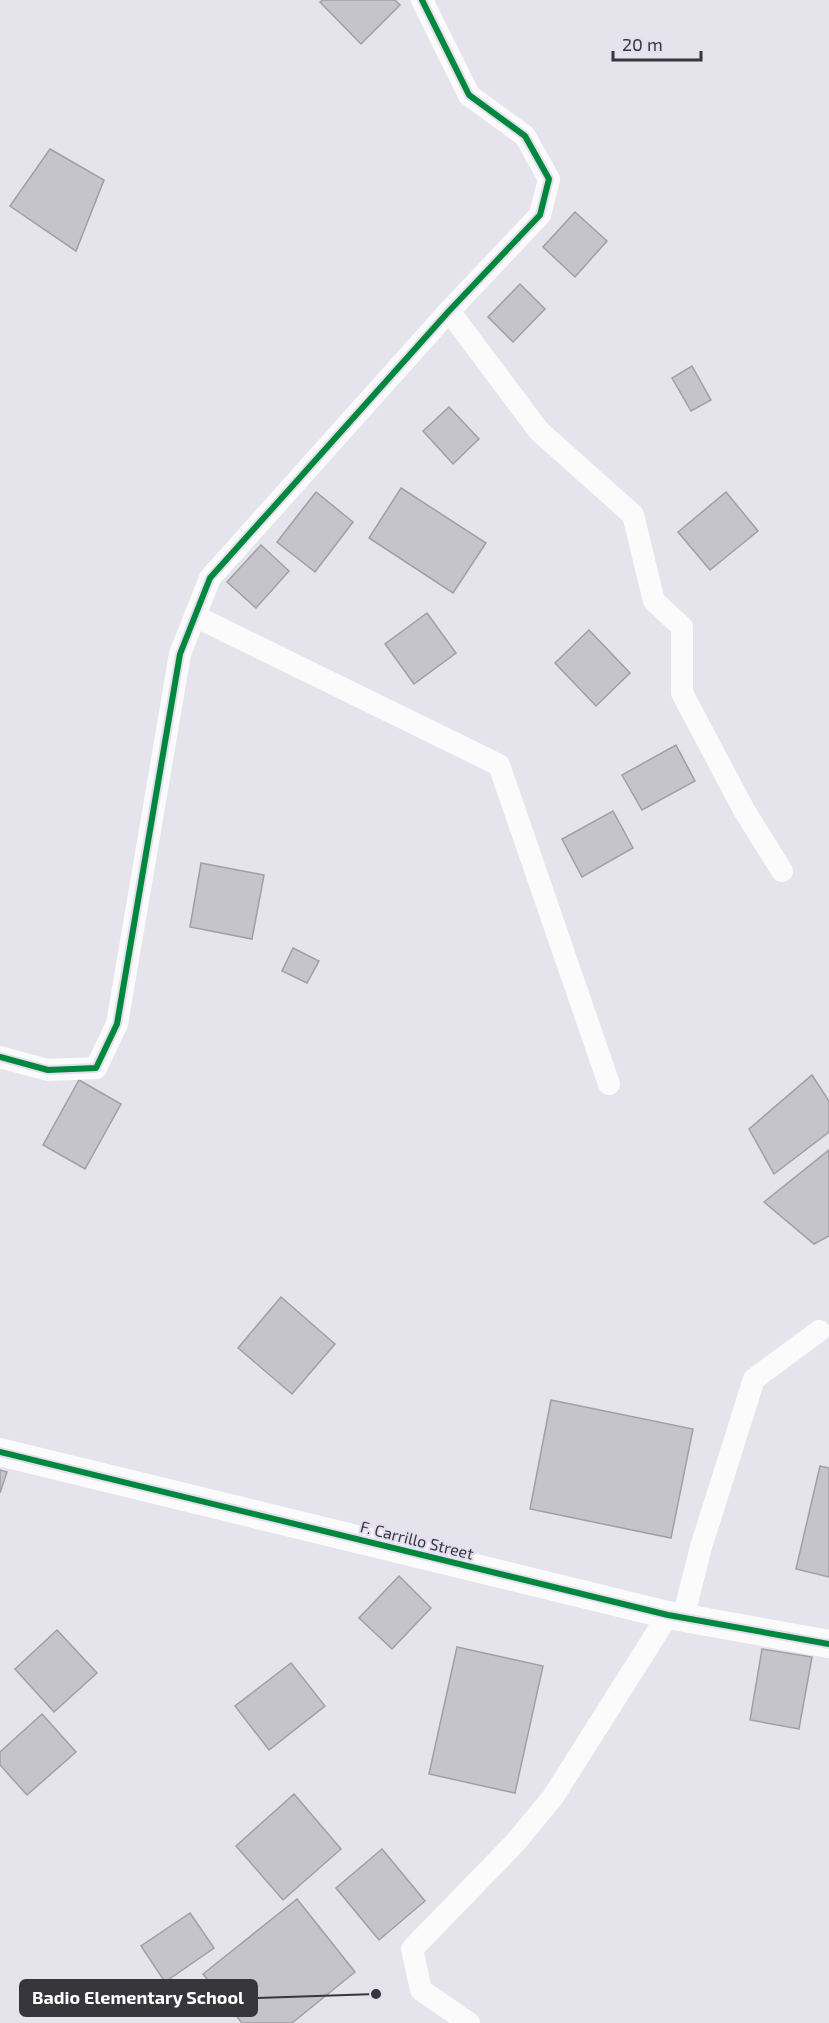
<svg xmlns="http://www.w3.org/2000/svg" width="829" height="2023" viewBox="0 0 829 2023" font-family="'Exo 2',sans-serif">
	<style>
		.building { fill: #c6c4cb; stroke: #a19fa6; stroke-width: 1.5 }
		.lines { fill: none; stroke-linecap: round; stroke-linejoin: round }
		.minor { stroke: #fbfbfc; stroke-width: 22 }
		.tertiary { stroke: #fbfbfc; stroke-width: 28 }
		.cycleway-casing { stroke: #e4dff0; stroke-width: 10 }
		.cycleway { stroke: #00873e; stroke-width: 6 }
		.labels { text-anchor: middle; stroke-width: 4.5; stroke-linejoin: round; paint-order: stroke }
		.street-label { font-size: 16px; fill: #37363c; stroke: #e4dff0 }
		.leader { fill: none; stroke: #37363c; stroke-width: 2 }
		.callout-dot { fill: #37363c; stroke: #e4dff0; stroke-width: 2 }
		.callout { fill: #37363c; stroke: #37363c; stroke-width: 2 }
		.callout-label { font-size: 18px; text-anchor: middle; font-weight: bold; fill: #fff }
	</style>
	<rect width="100%" height="100%" fill="#e5e3ec"/>
	<g class="building">
		<path d="M323,0H395L400,5L361,44L320,2Z"/>
		<path d="M50,149L104,180L76,251L10,206Z"/>
		<path d="M575,212L607,241L575,277L543,247Z"/>
		<path d="M520,284L545,309L513,342L488,317Z"/>
		<path d="M692,366L711,400L691,411L672,378Z"/>
		<path d="M449,407L479,439L453,464L423,431Z"/>
		<path d="M401,488L486,543L453,593L369,538Z"/>
		<path d="M316,492L353,522L315,572L277,542Z"/>
		<path d="M726,492L758,531L710,570L678,532Z"/>
		<path d="M261,545L289,571L256,608L227,582Z"/>
		<path d="M427,613L456,653L414,684L385,644Z"/>
		<path d="M589,630L630,673L596,706L555,663Z"/>
		<path d="M676,745L695,781L642,810L622,775Z"/>
		<path d="M613,811L633,848L582,877L562,839Z"/>
		<path d="M201,863L264,875L252,939L190,927Z"/>
		<path d="M293,948L319,961L307,983L282,971Z"/>
		<path d="M812,1075L829,1101V1132L774,1174L749,1129Z"/>
		<path d="M79,1080L121,1104L85,1169L43,1145Z"/>
		<path d="M829,1150V1236L814,1244L764,1202Z"/>
		<path d="M281,1297L335,1344L292,1394L238,1348Z"/>
		<path d="M551,1400L693,1429L671,1538L530,1509Z"/>
		<path d="M820,1466L829,1468V1577L796,1569Z"/>
		<path d="M0,1470L7,1472L0,1493Z"/>
		<path d="M399,1576L431,1608L392,1649L359,1618Z"/>
		<path d="M57,1630L97,1673L54,1712L15,1669Z"/>
		<path d="M457,1647L543,1666L515,1793L429,1774Z"/>
		<path d="M762,1649L812,1657L799,1729L750,1720Z"/>
		<path d="M291,1663L325,1706L269,1750L235,1706Z"/>
		<path d="M42,1714L76,1752L27,1795L0,1765V1752Z"/>
		<path d="M294,1794L341,1849L283,1900L236,1846Z"/>
		<path d="M382,1849L425,1901L379,1940L336,1888Z"/>
		<path d="M297,1899L355,1972L292,2023H242L203,1974Z"/>
		<path d="M190,1913L214,1948L165,1982L141,1946Z"/>
	</g>
	<g class="lines">
		<g class="minor">
			<path d="M449,311L539,431L633,515L654,601L682,627V693L744,810L782,871"/>
			<path d="M195,616L499,765L609,1084"/>
			<path d="M0,1057L48,1070L96,1068L117,1024L180,654L210,578L449,311L540,215L549,179L525,136L469,95L422,0"/>
			<path d="M683,1618L701,1547L754,1379L819,1331"/>
			<path d="M469,2023L421,1990L412,1949L514,1844L553,1797L668,1615"/>
		</g>
		<path class="tertiary" d="M0,1452L668,1615L829,1644"/>
		<defs>
			<g id="cycleway">
				<path d="M0,1057L48,1070L96,1068L117,1024L180,654L210,578L449,311L540,215L549,179L525,136L469,95L422,0"/>
				<path d="M0,1452L668,1615L829,1644"/>
			</g>
		</defs>
		<use href="#cycleway" class="cycleway-casing"/>
		<use href="#cycleway" class="cycleway"/>
	</g>
	<g class="labels">
		<g class="street-label">
			<text transform="translate(417 1540) rotate(14)" y="6">F. Carrillo Street</text>
		</g>
	</g>
	<path class="leader" d="M376 1994L257 1998"/>
	<circle class="callout-dot" cx="376" cy="1994" r="6"/>
	<rect class="callout" x="20" y="1980" width="237" height="36" rx="6"/>
	<g class="callout-label">
		<text x="138" y="2004">Badio Elementary School</text>
	</g>
	<path d="M613 51v9h88v-9" fill="none" stroke="#37363c" stroke-width="3"/>
	<text x="622" y="51" font-size="18" fill="#37363c" stroke="#e4dff0" stroke-width="4.5" paint-order="stroke">20 m</text>
</svg>
